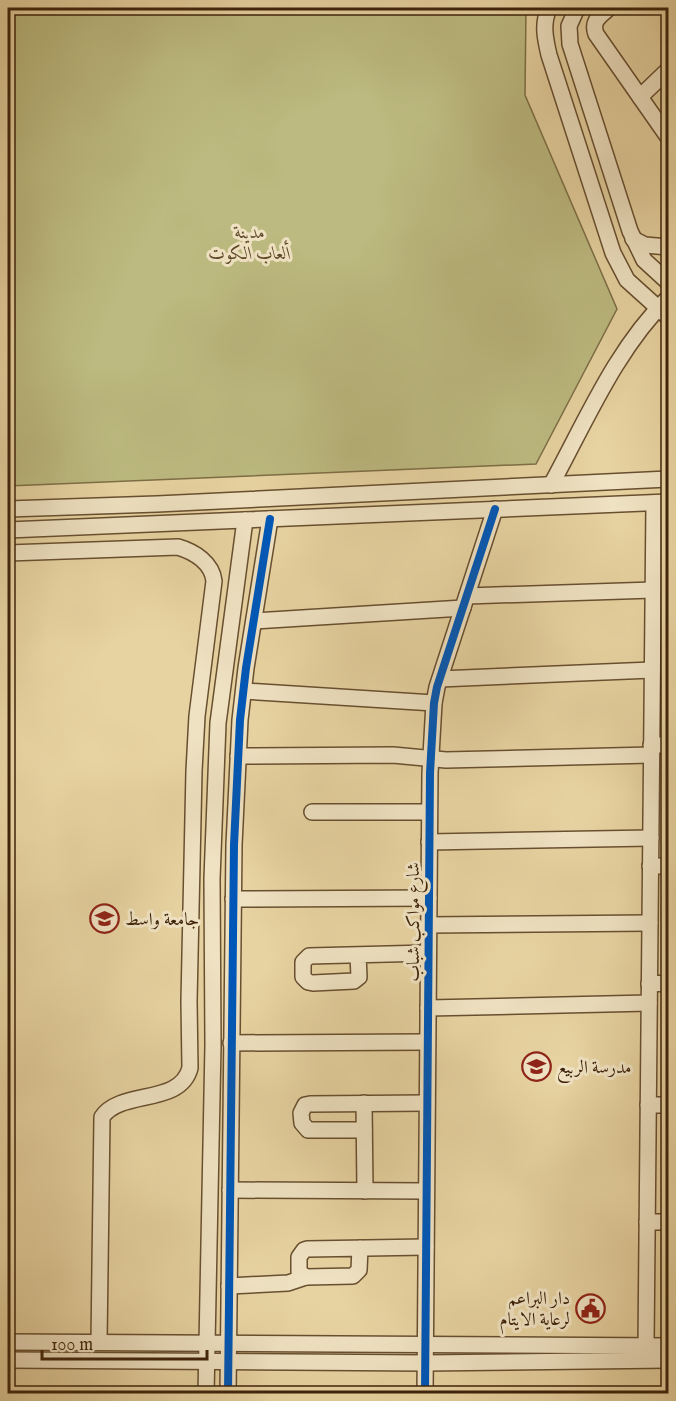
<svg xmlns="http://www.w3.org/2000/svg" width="676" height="1401" viewBox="0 0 676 1401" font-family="'IM FELL English',Amiri,serif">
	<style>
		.green { fill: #bcba80; stroke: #7d6e46; stroke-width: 1.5 }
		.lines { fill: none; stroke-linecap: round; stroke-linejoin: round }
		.minor-casing { stroke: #684f30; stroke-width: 18 }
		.minor { stroke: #efe2c2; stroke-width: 15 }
		.cycleway-casing { stroke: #efe2c2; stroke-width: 11 }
		.cycleway { stroke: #0057b8; stroke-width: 8 }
		.labels { text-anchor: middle; stroke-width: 6; stroke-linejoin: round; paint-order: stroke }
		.park-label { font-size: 18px; font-style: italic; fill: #5e4928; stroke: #efe2c2 }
		.poi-label { font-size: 18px; fill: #3e230b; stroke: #efe2c2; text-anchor: start }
		.street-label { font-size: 18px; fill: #3e230b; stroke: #efe2c2 }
	</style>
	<rect width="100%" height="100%" fill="#e7d3a1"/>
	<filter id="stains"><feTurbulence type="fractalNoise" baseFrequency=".00333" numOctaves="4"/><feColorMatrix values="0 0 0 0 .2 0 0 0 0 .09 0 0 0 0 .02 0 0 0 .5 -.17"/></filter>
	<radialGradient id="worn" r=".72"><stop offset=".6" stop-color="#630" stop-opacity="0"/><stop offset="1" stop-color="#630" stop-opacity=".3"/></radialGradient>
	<path class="green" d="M8,8H526L525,95L617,309L536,464L8,486Z"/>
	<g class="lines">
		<defs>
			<g id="minor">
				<path d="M549,8C542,24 545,38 549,55L613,253L627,280L668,317"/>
				<path d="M577,8L569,26L570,44L630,231L644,260L668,282"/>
				<path d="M609,8C600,16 591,21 596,34L668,137"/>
				<path d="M640,97L668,70"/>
				<path d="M633,239L645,245L668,247"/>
				<path d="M551,485C586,421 616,349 668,298"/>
				<path d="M8,509L157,504L668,479"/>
				<path d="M8,530L668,502"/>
				<path d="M8,553L178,547C195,552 212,563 214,581L197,716L194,771L189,1001L190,1068C180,1106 121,1089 102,1117L99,1342"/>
				<path d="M467,596L653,590"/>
				<path d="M254,621L463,608"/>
				<path d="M440,679L652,670"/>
				<path d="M244,691L434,703"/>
				<path d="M651,745H668"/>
				<path d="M238,756L393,755L446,760L651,755"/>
				<path d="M312,812H429"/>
				<path d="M429,842L651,838"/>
				<path d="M650,866H668"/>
				<path d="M233,899L429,898"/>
				<path d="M428,925L650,923"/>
				<path d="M358,955L359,977L354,981L313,983L308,982L303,977V962L309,956L428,953"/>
				<path d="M649,984L668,983"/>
				<path d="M428,1008L649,1003"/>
				<path d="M231,1043L427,1042"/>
				<path d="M364,1103L365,1191"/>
				<path d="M648,1105H668"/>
				<path d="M364,1130H308L302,1123L301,1113L305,1105L310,1104L427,1103"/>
				<path d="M230,1190L426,1191"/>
				<path d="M647,1222H668"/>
				<path d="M360,1248L359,1270L353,1276L306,1277L299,1272V1257L304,1250L307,1249L426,1247"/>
				<path d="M229,1286L288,1283L306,1277"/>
				<path d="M8,1342L668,1346"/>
				<path d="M646,1346L654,503"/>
				<path d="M8,1360L425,1363L668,1360"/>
				<path d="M206,1394L213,1045L212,879L218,723L245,520"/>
				<path d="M228,1394L234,845L240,720L246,668L270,519"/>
				<path d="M425,1394L430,773L434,703L437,687L495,509"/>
			</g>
		</defs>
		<use href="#minor" class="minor-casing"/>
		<use href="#minor" class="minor"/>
		<defs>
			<g id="cycleway">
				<path d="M228,1394L234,845L240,720L246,668L270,519"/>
				<path d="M425,1394L430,773L434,703L437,687L495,509"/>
			</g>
		</defs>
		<use href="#cycleway" class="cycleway-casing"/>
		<use href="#cycleway" class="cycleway"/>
	</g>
	<defs>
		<symbol id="university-ring" viewBox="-11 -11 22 22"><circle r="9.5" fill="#efe2c2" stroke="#8f2418" stroke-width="1.5"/><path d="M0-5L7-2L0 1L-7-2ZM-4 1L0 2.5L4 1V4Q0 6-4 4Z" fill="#8f2418"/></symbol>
		<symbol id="school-ring" viewBox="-11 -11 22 22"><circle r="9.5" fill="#efe2c2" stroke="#8f2418" stroke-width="1.5"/><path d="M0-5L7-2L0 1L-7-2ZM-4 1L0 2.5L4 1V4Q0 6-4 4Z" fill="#8f2418"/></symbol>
		<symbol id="civic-ring" viewBox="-11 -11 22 22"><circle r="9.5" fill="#efe2c2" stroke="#8f2418" stroke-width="1.5"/><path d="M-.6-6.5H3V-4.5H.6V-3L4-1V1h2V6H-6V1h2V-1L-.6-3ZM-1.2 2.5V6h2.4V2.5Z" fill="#8f2418"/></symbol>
	</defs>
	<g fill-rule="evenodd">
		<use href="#university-ring" x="88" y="902" width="33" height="33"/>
		<use href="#school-ring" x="520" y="1050" width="33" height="33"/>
		<use href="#civic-ring" x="574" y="1292" width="33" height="33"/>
	</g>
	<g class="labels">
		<g class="park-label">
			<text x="250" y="238">مدينة<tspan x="250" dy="21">ألعاب الكوت</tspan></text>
		</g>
		<g class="poi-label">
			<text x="125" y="925">جامعة واسط</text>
			<text x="557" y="1073">مدرسة الربيع</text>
			<text x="570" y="1304" text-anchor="end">دار البراعم<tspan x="570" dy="21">لرعاية الايتام</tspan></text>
		</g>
		<g class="street-label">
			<text transform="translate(413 922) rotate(-90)" y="6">شارع مواكب شباب</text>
		</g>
	</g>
	<rect width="676" height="1401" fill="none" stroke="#e7d3a1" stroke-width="30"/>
	<rect x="9" y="9" width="658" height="1383" fill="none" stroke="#3e230b" stroke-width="3"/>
	<rect x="15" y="15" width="646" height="1371" fill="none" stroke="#3e230b" stroke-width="1.5"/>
	<path d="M42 1350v9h165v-9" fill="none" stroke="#3e230b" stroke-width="3"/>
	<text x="51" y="1350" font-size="18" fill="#3e230b" stroke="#efe2c2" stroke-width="4.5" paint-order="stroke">100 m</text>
	<rect width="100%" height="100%" filter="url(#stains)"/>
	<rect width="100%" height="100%" fill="url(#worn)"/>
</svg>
